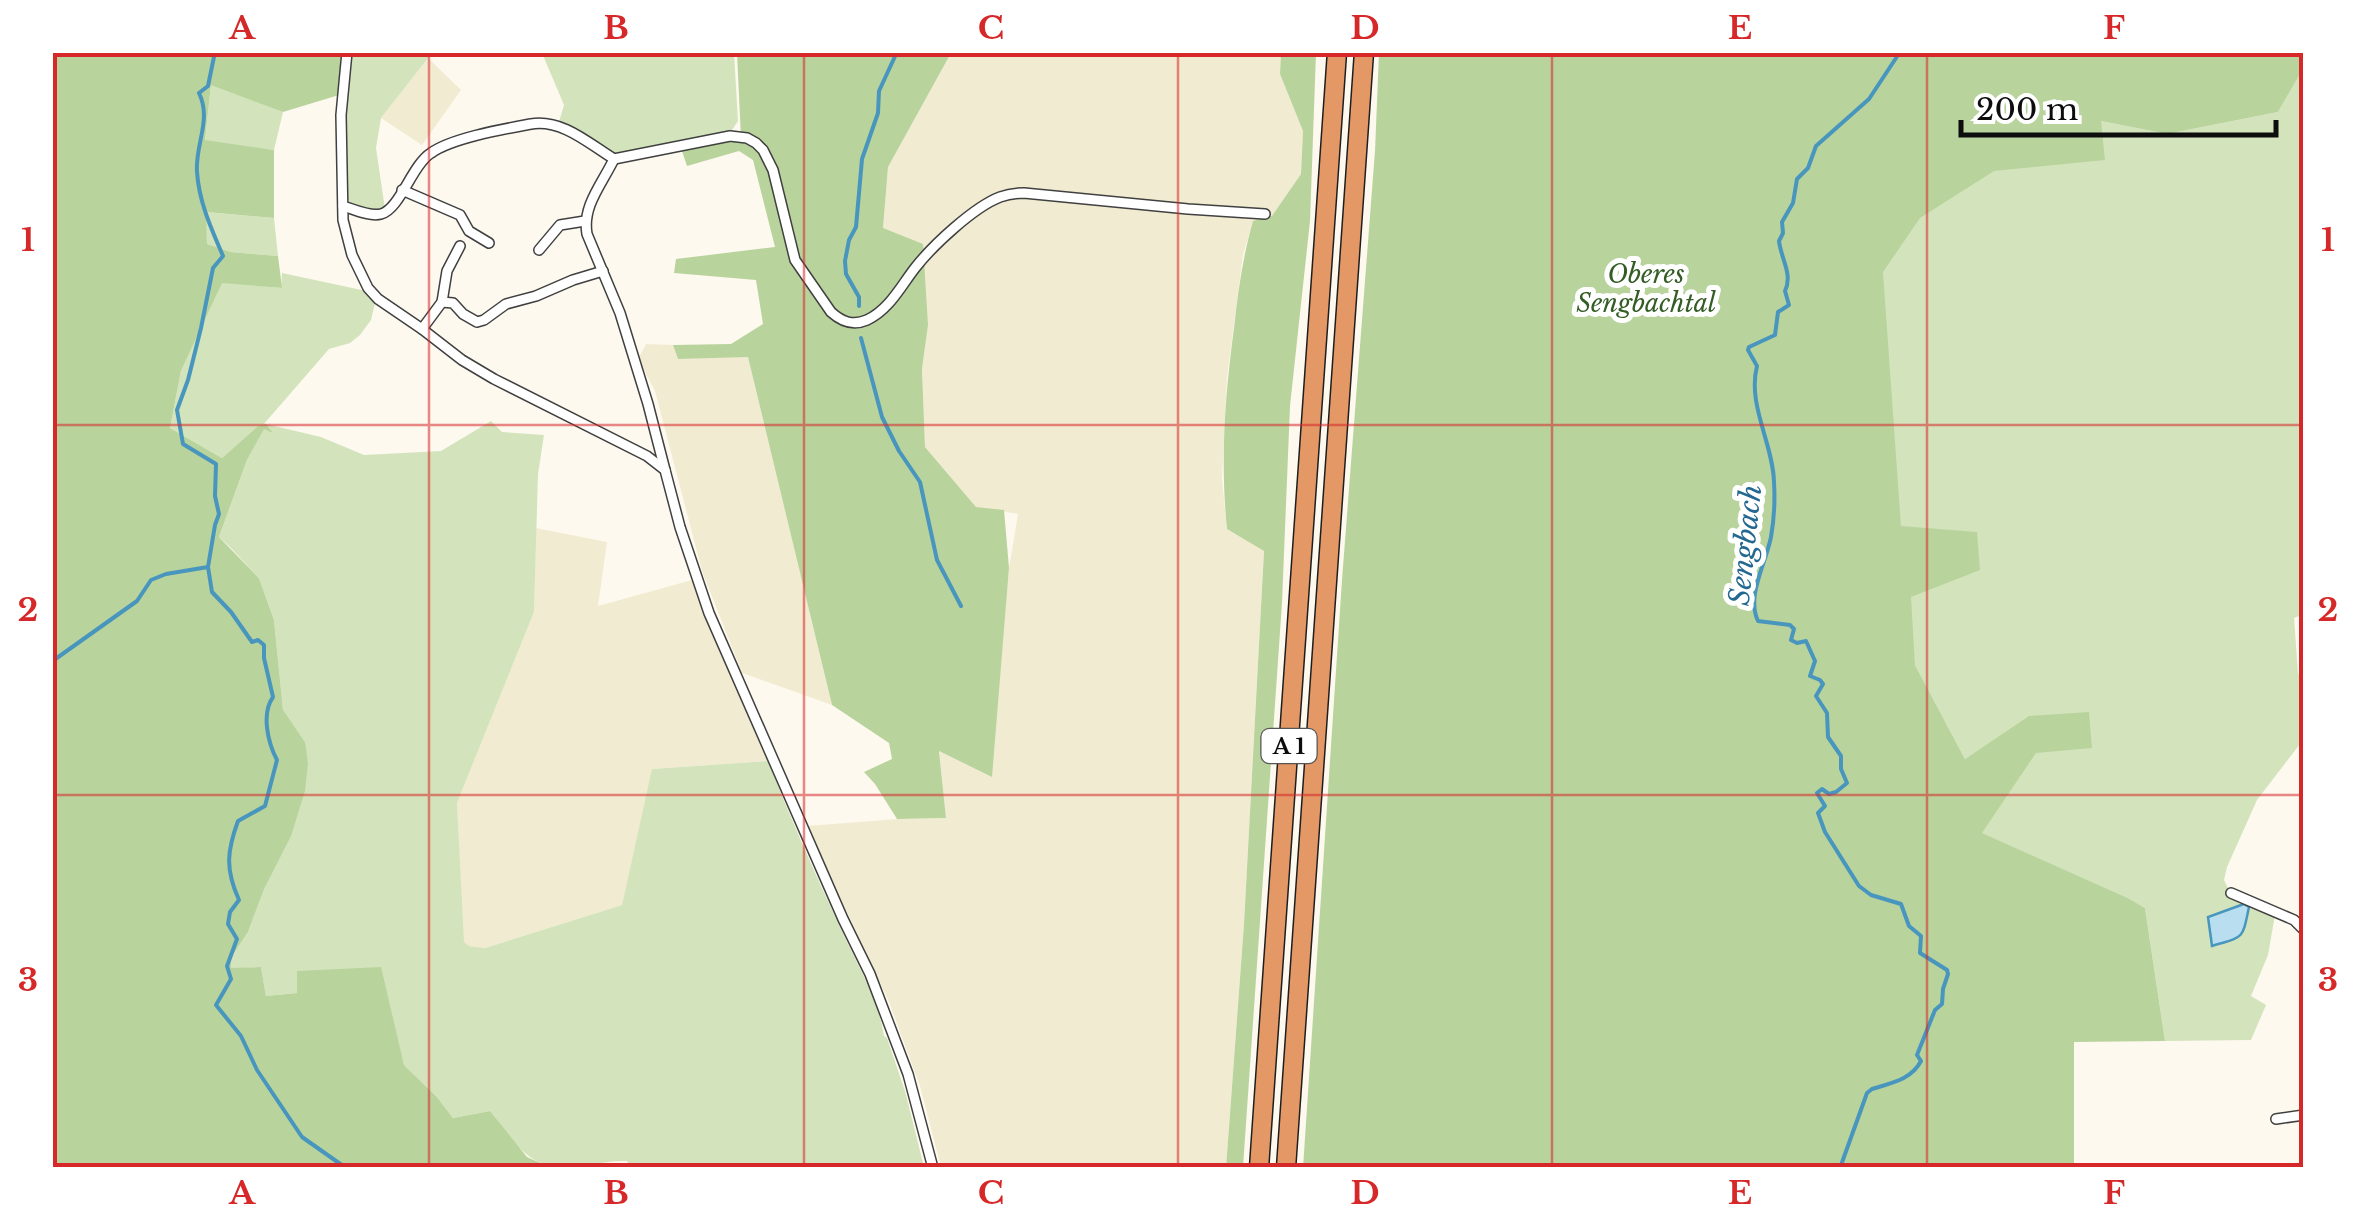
<svg xmlns="http://www.w3.org/2000/svg" width="2356" height="1220" viewBox="0 0 2356 1220" font-family="'Libre Baskerville',serif">
	<style>
		.farmland { fill: #f1ecd1 }
		.green { fill: #d3e4bc }
		.forest { fill: #b9d39d }
		.water { fill: #b9deef; stroke: #4896be; stroke-width: 2.5 }
		.lines { fill: none; stroke-linecap: round; stroke-linejoin: round }
		.stream { stroke: #4896be; stroke-width: 4 }
		.street-casing { stroke: #404040; stroke-width: 12 }
		.highway-casing { stroke: #1e1e1e; stroke-width: 21 }
		.street { stroke: #fff; stroke-width: 9 }
		.highway { stroke: #e49866; stroke-width: 18 }
		.grid { fill: none; stroke: #d62828; stroke-width: 2.5; stroke-opacity: 0.55 }
		.labels { text-anchor: middle; stroke-width: 10; stroke-linejoin: round; paint-order: stroke }
		.shield { fill: #fff; stroke: #565656; stroke-width: 2.5 }
		.shield-label { font-size: 22px; font-weight: bold; fill: #0d0d0d }
		.park-label { font-size: 25px; font-style: italic; fill: #345d25; stroke: #fff }
		.water-label { font-size: 28px; font-style: italic; fill: #246891; stroke: #fff }
		.neatline { fill: none; stroke: #d62828; stroke-width: 4 }
		.grid-label { font-size: 32px; text-anchor: middle; font-weight: bold; fill: #d62828 }
	</style>
	<rect width="100%" height="100%" fill="#fdf9ef"/>
	<g class="farmland">
		<path d="M951,53H1281L1280,74L1303,131L1301,174L1272,217L1253,221L1243,255L1227,378L1222,479L1227,529L1264,550L1244,924L1226,1167H941L920,1086L889,1002L807,826L897,819L946,818L939,751L991,776L1009,568L1018,514L976,507L925,447L922,369L928,325L883,228L888,167Z"/>
		<path d="M428,58L461,90L422,145L381,118Z"/>
		<path d="M646,344L673,345L678,359L748,356L832,705L742,673L702,571L655,391L638,359Z"/>
		<path d="M536,528L607,542L598,606L692,580L712,635L768,761L653,769L622,905L485,948L469,946L463,942L457,803L534,612Z"/>
	</g>
	<g class="green">
		<path d="M352,53H436L428,58L381,118L376,148L385,209L376,213L355,206L346,198L345,93Z"/>
		<path d="M542,53H734L738,121L730,133L636,153L614,154L559,122L564,105Z"/>
		<path d="M2303,53L2101,121L2167,134L2278,112L2303,69V624L2299,616L2294,618L2298,673L2303,691V740L2257,800L2227,867L2224,880L2231,894L2275,915L2268,955L2251,996L2266,1005L2251,1040L2165,1041L2145,908L2128,898L1981,833L2035,754L2029,717L1965,759L1915,665L1401,258Z"/>
		<path d="M211,84L283,112L274,150L205,141Z"/>
		<path d="M205,212L274,218L278,256L231,252L207,244Z"/>
		<path d="M282,273L371,292L376,299L371,320L360,335L350,343L329,349L263,425L258,426L222,458L170,428L181,371L222,282L281,288Z"/>
		<path d="M491,421L502,432L544,435L538,474L534,612L457,803L464,942L469,946L485,948L622,905L652,769L768,761C790,817 814,872 840,927C856,963 878,997 884,1036L887,1038L905,1091L924,1167L630,1168L627,1161C608,1160 591,1166 571,1167C529,1171 514,1141 490,1111L453,1118L437,1097L404,1065L397,1041L297,972V993L266,996L261,967L231,969V958L248,932L265,887L305,742L283,711L274,620L259,578L230,547L219,537L247,460L264,428L271,431L266,424L321,437L364,455L441,451Z"/>
	</g>
	<g class="forest">
		<path d="M52,53H343L339,95L283,112L211,85L205,140L274,150V218L206,212L207,244L231,252L278,256L282,288L222,283L181,371L170,428L222,458L258,426L266,424L273,433L264,429L247,460L219,537L259,578L274,620L283,710L305,742L308,763L305,791L291,836L265,887L248,932L231,958V968L261,967L266,996L297,993V971L381,967L404,1065L437,1097L453,1118L490,1111L527,1157L549,1167H53Z"/>
		<path d="M737,53H951L888,167L883,228L923,244L928,325L922,369L925,447L976,507L1004,510L1009,568L992,777L939,751L946,818L897,819L875,784L864,772L892,759L889,743L832,705L748,357L678,359L673,345L731,344L763,324L756,280L674,273L676,259L775,247L753,160L739,151L687,166L681,148L741,138Z"/>
		<path d="M1281,53H1316L1310,221L1290,406L1282,603L1243,1167L1226,1168L1244,924L1264,551L1227,529C1220,460 1225,396 1234,328C1238,291 1243,256 1253,221L1272,216L1301,174L1303,131L1280,74Z"/>
		<path d="M1379,53H2303V69L2278,112L2167,134L2101,121L2105,160L1994,171L1920,218L1883,272L1901,526L1977,532L1980,570L1911,597L1915,665L1965,759L2029,716L2089,712L2092,748L2036,753L1982,833L2128,898L2145,908L2165,1041L2074,1042V1167L1303,1168L1342,580L1375,151Z"/>
	</g>
	<path class="water" d="M2244,904L2249,907C2242,940 2245,936 2212,946L2208,917Z"/>
	<g class="lines">
		<g class="stream">
			<path d="M215,52L208,86L199,93C212,120 195,144 197,172C199,202 211,228 223,256L213,268L201,328L188,380L177,410L183,444L216,464L215,496L219,514L215,525L208,567L212,592L231,612L252,642L258,640L264,645V658L273,697C261,714 268,743 277,760L265,806L238,821C227,851 225,869 239,900L230,912L228,924L237,939L227,966L231,979L216,1005L241,1036L257,1070L302,1137L346,1168"/>
			<path d="M859,306V297L846,274L845,261L849,240L856,227L862,159L878,113L879,91L897,52"/>
			<path d="M861,338L882,417L899,451L920,482L937,560L961,606"/>
			<path d="M52,664L54,660L137,601L151,580L166,574L208,567"/>
			<path d="M1840,1168L1867,1093L1872,1089C1891,1083 1911,1080 1921,1061L1917,1055L1935,1010L1942,1004L1943,989L1948,974L1947,970L1920,953L1921,936L1909,926L1901,904L1871,895L1859,886L1825,832L1818,813L1825,806L1817,793L1822,789L1829,794L1836,792L1847,783L1841,769V756L1828,737L1827,713L1816,696L1823,684L1820,680L1810,676L1815,661L1806,641L1797,643L1791,640L1794,629L1790,625L1758,621C1746,596 1766,563 1771,537C1774,520 1775,499 1774,482C1773,443 1747,405 1757,366L1748,350L1749,347L1775,335L1778,312L1789,305L1785,291C1793,274 1781,259 1779,241L1783,233L1782,222L1793,203L1797,179L1808,168L1816,146L1869,99L1900,52"/>
		</g>
		<defs>
			<g id="street">
				<path d="M347,52L341,115L343,220L352,255L368,288L378,299L422,329L462,360L494,379L647,456L665,470L680,527L709,613L843,919L870,974L908,1074L933,1168"/>
				<path d="M614,159C602,184 582,206 587,234L620,313L648,404L665,470"/>
				<path d="M402,190L460,215L469,231L489,243"/>
				<path d="M343,206C353,209 370,217 381,214C400,209 412,165 431,153C452,138 504,129 531,124C562,119 588,143 614,159L730,136L747,138L756,143L763,150L773,170L795,260L831,312C842,322 853,326 867,320C889,310 901,286 915,268C933,245 974,207 1000,197C1008,194 1015,193 1024,193L1188,209L1265,214"/>
				<path d="M539,250L560,225L585,221"/>
				<path d="M442,302L453,303L463,314L477,322L484,320L506,304L536,296L573,280L603,271"/>
				<path d="M422,329L442,302L447,271L460,246"/>
				<path d="M2231,893L2294,920L2304,930"/>
				<path d="M2276,1119L2304,1115"/>
			</g>
			<g id="highway">
				<path d="M1259,1168L1337,52"/>
				<path d="M1286,1168L1364,52"/>
			</g>
		</defs>
		<use href="#street" class="street-casing"/>
		<use href="#highway" class="highway-casing"/>
		<use href="#street" class="street"/>
		<use href="#highway" class="highway"/>
	</g>
	<path class="grid" d="M429,52V1168M804,52V1168M1178,52V1168M1552,52V1168M1927,52V1168M52,425H2304M52,795H2304"/>
	<g class="labels">
		<rect class="shield" x="1261.5" y="729" width="55" height="34" rx="8"/>
		<g class="shield-label">
			<text x="1289" y="754">A 1</text>
		</g>
		<g class="park-label">
			<text x="1646" y="283">Oberes<tspan x="1646" dy="29">Sengbachtal</tspan></text>
		</g>
		<g class="water-label">
			<text transform="translate(1745 545) rotate(-84)" y="10">Sengbach</text>
		</g>
	</g>
	<rect width="2356" height="1220" fill="none" stroke="#ffffff" stroke-width="110"/>
	<path d="M1961 120v15h315v-15" fill="none" stroke="#0d0d0d" stroke-width="5"/>
	<text x="1976" y="120" font-size="30" fill="#0d0d0d" stroke="#ffffff" stroke-width="8" paint-order="stroke">200 m</text>
	<rect x="55" y="55" width="2246" height="1110" class="neatline"/>
	<g class="grid-label">
		<text x="242" y="39">A</text>
		<text x="616" y="39">B</text>
		<text x="991" y="39">C</text>
		<text x="1365" y="39">D</text>
		<text x="1740" y="39">E</text>
		<text x="2114" y="39">F</text>
		<text x="28" y="251">1</text>
		<text x="2328" y="251">1</text>
		<text x="28" y="621">2</text>
		<text x="2328" y="621">2</text>
		<text x="28" y="991">3</text>
		<text x="2328" y="991">3</text>
		<text x="242" y="1204">A</text>
		<text x="616" y="1204">B</text>
		<text x="991" y="1204">C</text>
		<text x="1365" y="1204">D</text>
		<text x="1740" y="1204">E</text>
		<text x="2114" y="1204">F</text>
	</g>
</svg>
